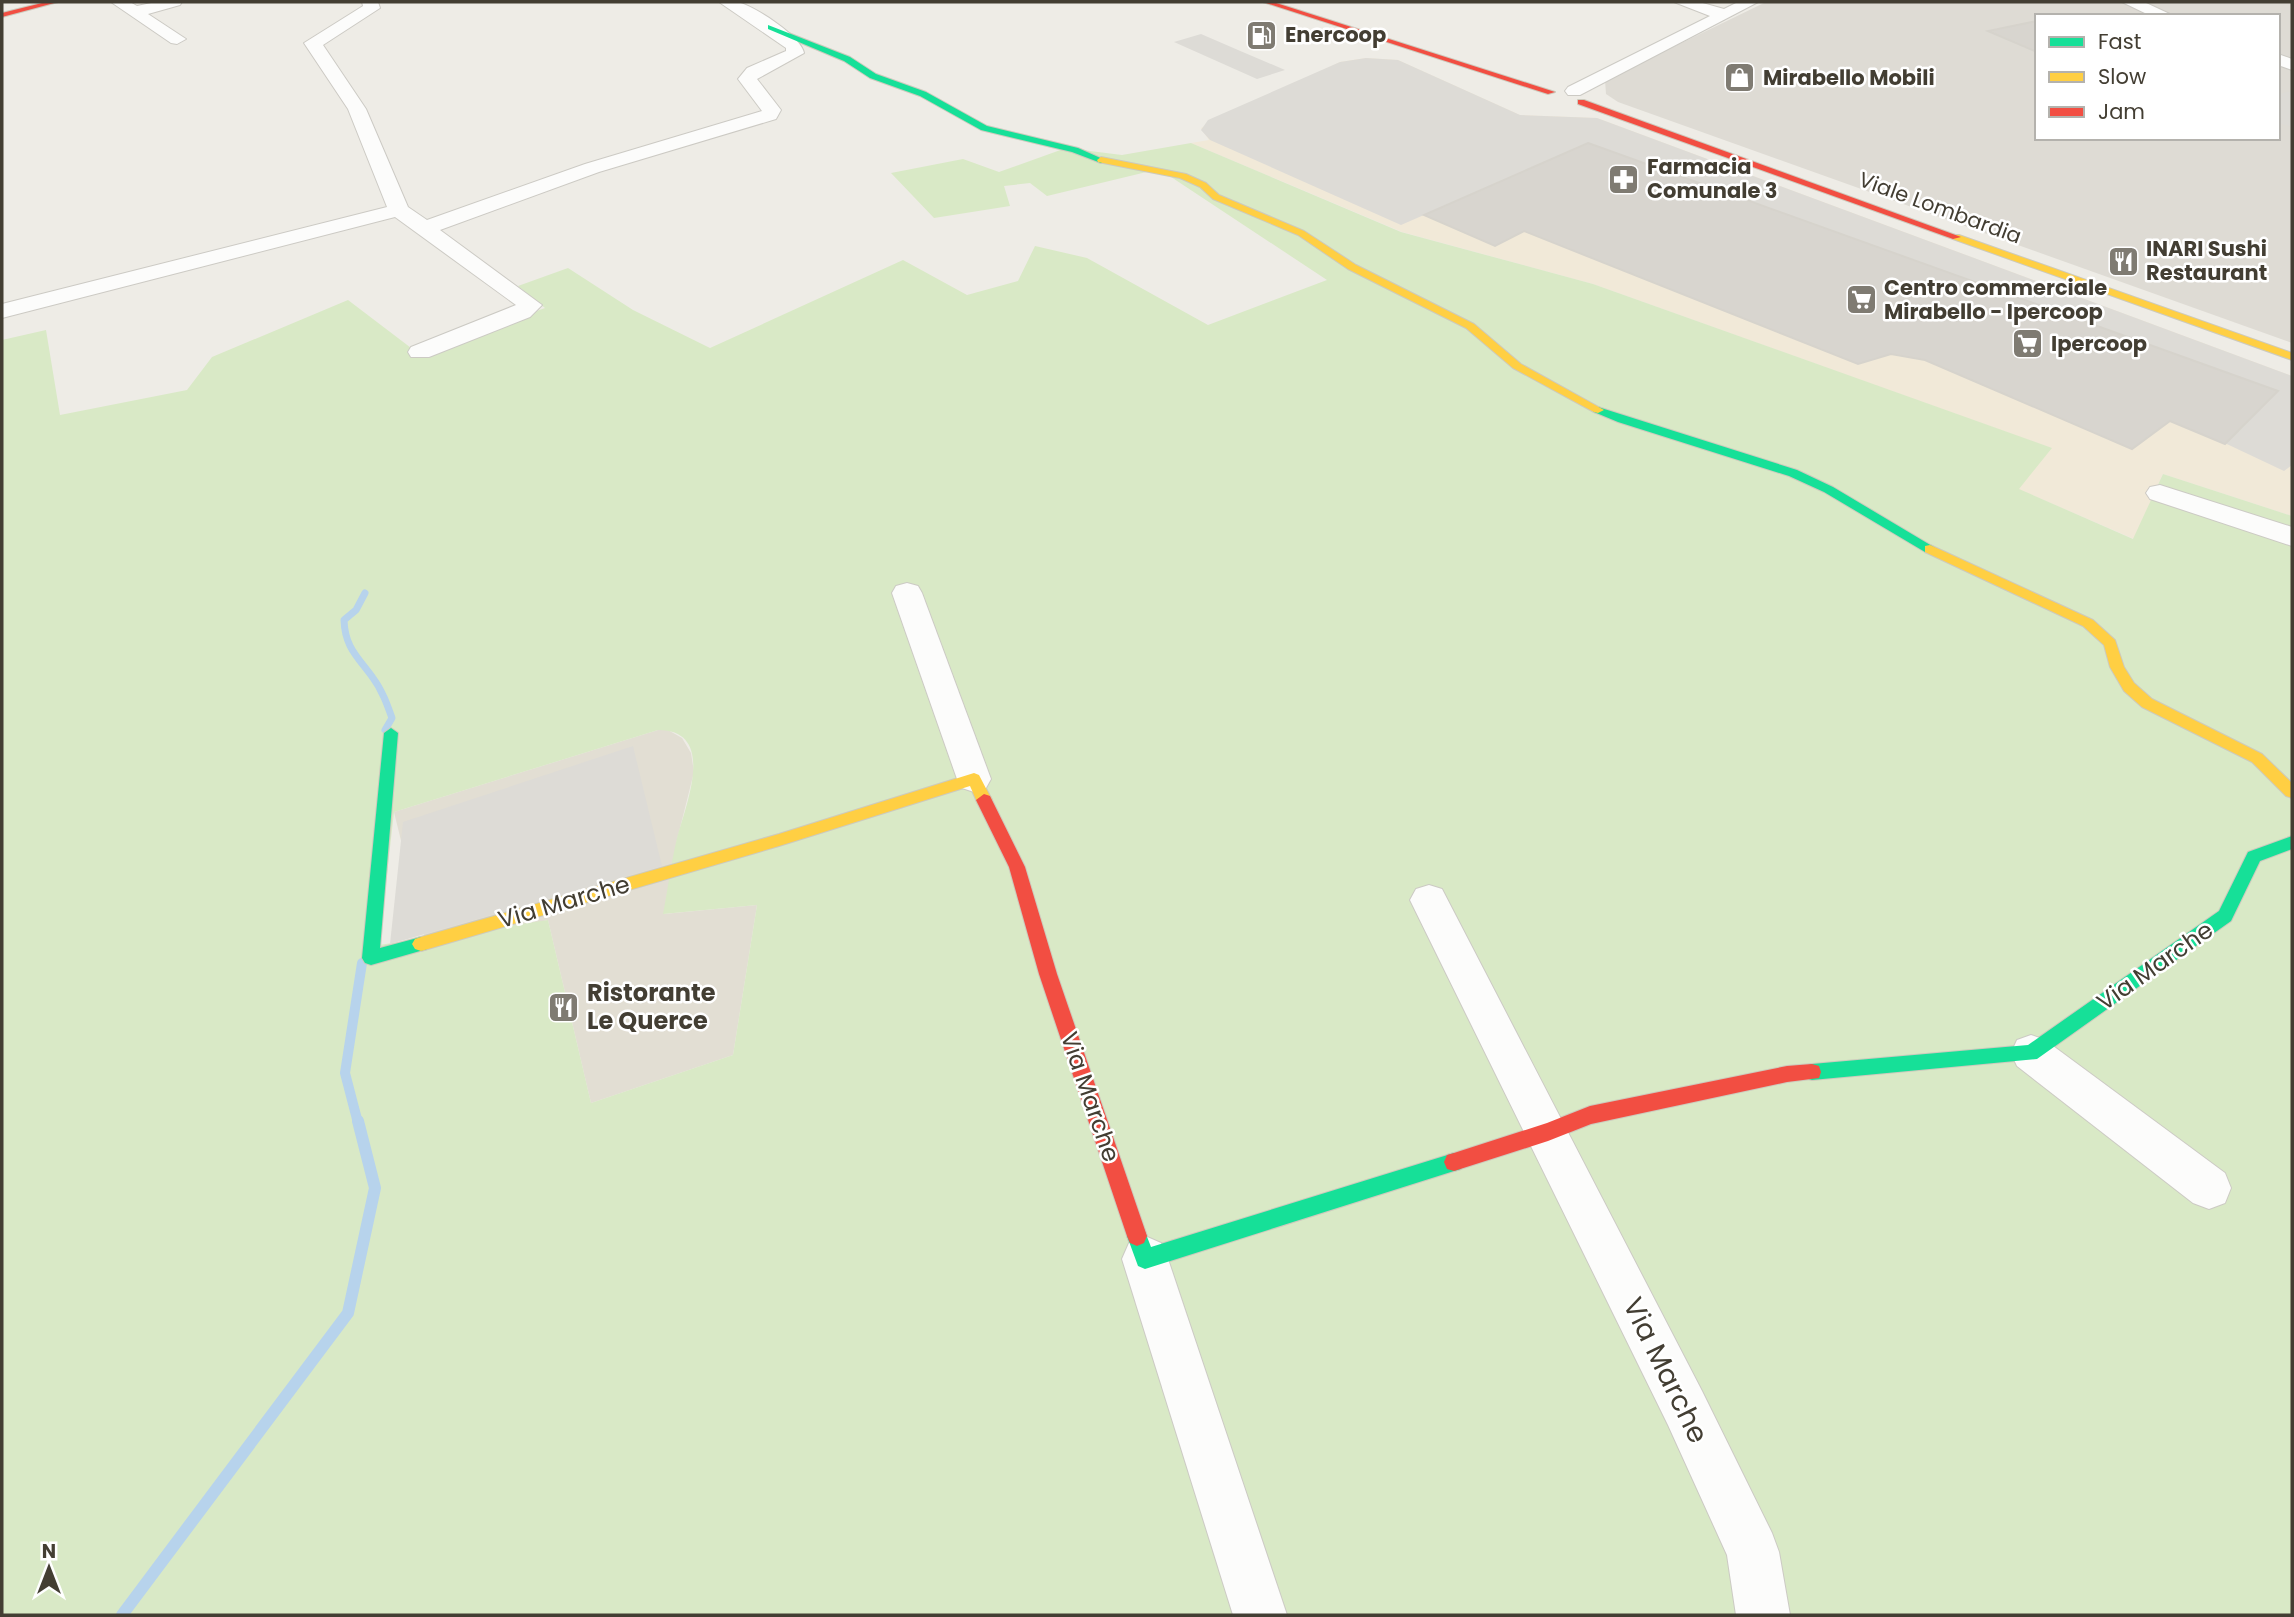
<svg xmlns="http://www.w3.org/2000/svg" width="2294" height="1617" viewBox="0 0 2294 1617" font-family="Poppins,sans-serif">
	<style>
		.residential { fill: #e2ded3 }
		.commercial { fill: #f1e9d8 }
		.industrial { fill: #dedbd4; fill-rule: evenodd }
		.green { fill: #d9e9c6; fill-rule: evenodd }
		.parking { fill: #dddbd6 }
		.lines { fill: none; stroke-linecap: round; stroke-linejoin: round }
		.stream-far2 { stroke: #b7d3ec; stroke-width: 7 }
		.stream-far1 { stroke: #b7d3ec; stroke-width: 10 }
		.stream { stroke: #b7d3ec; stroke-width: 12 }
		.building { fill: #d8d5cf; stroke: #d6d3cc; stroke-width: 2 }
		.street-casing { stroke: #cccac4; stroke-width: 2 }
		.fast-casing { stroke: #cdcabd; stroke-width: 2 }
		.slow-casing { stroke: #cdcabd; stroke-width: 2 }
		.jam-casing { stroke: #cdcabd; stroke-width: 2 }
		.street { fill: #fcfcfb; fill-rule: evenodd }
		.fast { fill: #16e098; fill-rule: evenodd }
		.slow { fill: #ffcf43; fill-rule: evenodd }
		.jam { fill: #f24e42; fill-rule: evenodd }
		.labels { text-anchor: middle; stroke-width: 5; stroke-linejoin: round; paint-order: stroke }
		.far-poi-label { font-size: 21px; font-weight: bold; fill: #433e33; stroke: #fff; text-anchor: start }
		.far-street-label { font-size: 21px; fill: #433e33; stroke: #fff }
		.street-label { font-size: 24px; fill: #433e33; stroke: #fff }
		.poi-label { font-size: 24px; font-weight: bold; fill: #433e33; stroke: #fff; text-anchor: start }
		.near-street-label { font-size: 28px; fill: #433e33; stroke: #fff }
	</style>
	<rect width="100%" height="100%" fill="#eeece6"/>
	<path class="residential" d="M658,730H668L682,738L691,753L694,772L677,840L664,914L757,905L733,1055L591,1103L548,920L427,947L394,812Z"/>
	<path class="commercial" d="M1366,58L1398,60L1520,115L1597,118L2292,376V516L2163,474L2134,539L2018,489L2051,448L1593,284L1402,232L1191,143L1209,140L1201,128L1340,62Z"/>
	<path class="industrial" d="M1766,2H2292V343L1618,102L1606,94L1605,80ZM2037,16H2278V138H2037Z"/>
	<path class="green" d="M1191,143L1401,232L1593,284L2052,448L2019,489L2133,539L2163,474L2292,516V1615H2V340L46,330L60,415L187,390L212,357L348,300L419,354L545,308L518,286L568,268L633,310L710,348L903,260L967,295L1018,281L1035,246L1087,258L1208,325L1327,280L1159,169L1047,196L1030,183L1004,186L1010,206L934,218L891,173L963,159L999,172L1066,148L1122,155ZM658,730C718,730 685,807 677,838C671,863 668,889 663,914L757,905L733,1055L591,1103L548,920L379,945L394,812Z"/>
	<g class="parking">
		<path d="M1201,34L1238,50L1285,70L1257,79L1174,42Z"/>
		<path d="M1366,58L1398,60L1520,115L1597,118L2292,376V465L2284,471L1589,143L1401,225L1210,140L1201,130L1208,120L1340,62Z"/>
		<path d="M2292,91V127L2278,123V94Z"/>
		<path d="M633,746L662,866L390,944L403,822Z"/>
	</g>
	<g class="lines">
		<path class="stream-far2" d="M365,593L356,610L344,620C345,648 358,657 373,678C382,690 387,704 392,718L385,730"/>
		<path class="stream-far1" d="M358,1123L345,1073L362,963"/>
		<path class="stream" d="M122,1615L348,1313L375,1188L358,1121"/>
	</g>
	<g class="building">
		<path d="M2037,21V52L1988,31Z"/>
		<path d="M1588,143L2278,391L2225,444L2170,421L2132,449L1925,360L1891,354L1858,364L1524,231L1495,246L1424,215Z"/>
	</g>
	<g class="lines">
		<defs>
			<g id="street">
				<path d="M111,2H130L137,6L156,2H182L180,5L148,14L186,39L177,44L171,43Z"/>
				<path d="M362,2H378L380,8L323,45L366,109L408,207L427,220L585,164L762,111L738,79L747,68L786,51V48L719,2C725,2 731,1 737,2C753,5 801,36 804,53L757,79L781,110L776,119L599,172L440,230L542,305L530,317L429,357H411L408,352L411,347L516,305L395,217L2,318V304L387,207L348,109L304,43L363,6Z"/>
				<path d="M1674,2H1699L1724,9L1738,2H1758L1580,95H1568L1565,91L1568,87L1710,16Z"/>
				<path d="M2122,2H2144L2174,16H2151Z"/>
				<path d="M2278,54L2292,59V70L2278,65Z"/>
				<path d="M2160,485L2292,527V546L2150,499L2146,493L2150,487Z"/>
				<path d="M907,583L918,586L922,593L991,779L986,788L974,792L962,788L957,779L892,593L896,586Z"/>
				<path d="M1429,885L1442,889L1702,1391L1772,1533L1779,1552L1790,1615H1736L1727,1555L1668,1425L1410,900L1416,889Z"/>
				<path d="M2031,1035L2045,1040L2225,1173L2231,1188L2225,1203L2209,1209L2193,1203L2017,1066L2011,1053L2017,1040Z"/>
				<path d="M1145,1236L1161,1243L1168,1259L1287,1615H1233L1122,1259L1129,1243Z"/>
			</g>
			<g id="fast">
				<path d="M768,25L850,57L876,74L926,92L987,126L1078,148L1105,160L1101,163L1072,152L981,130L920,96L870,78L844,61L768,29Z"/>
				<path d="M1598,407L1797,470L1833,487L1937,549L1935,552H1925L1824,492L1789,476L1618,422L1594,412L1592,410Z"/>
				<path d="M391,728L398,733L380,948L421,937L427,939L430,944L427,949L371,965L365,963L362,958L384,733Z"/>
				<path d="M2292,836V849L2260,861L2231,921L2037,1059L1812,1080L1805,1078L1803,1072L1805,1066L1812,1064L2028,1045L2219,911L2248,852Z"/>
				<path d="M1454,1153L1461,1155L1464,1162L1461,1169L1454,1171L1145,1269L1138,1266L1127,1236L1130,1229L1137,1226L1144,1229L1151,1247Z"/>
			</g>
			<g id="slow">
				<path d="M1101,157L1186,174L1206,183L1219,195L1304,231L1356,265L1474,324L1521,364L1604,410L1598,413L1594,412L1513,368L1466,328L1348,269L1298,235L1213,199L1200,187L1180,178L1098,162L1097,160Z"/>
				<path d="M1953,235H1959L2292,353V360L1953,239Z"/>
				<path d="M1930,545L2093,620L2115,640L2124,667L2134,683L2152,699L2262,754L2292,783V798L2286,796L2252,762L2142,707L2124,691L2110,667L2104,645L2083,626L1925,552V546Z"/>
				<path d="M974,773L979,775L992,800L990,804H978L970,786L779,846L421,951L415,949L412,944L415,939L421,937L779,834Z"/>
			</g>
			<g id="jam">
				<path d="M46,2H58L2,17V13Z"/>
				<path d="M1263,2H1273L1555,92L1548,94Z"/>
				<path d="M1578,100H1584L1961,237L1953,239L1578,104Z"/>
				<path d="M984,794L990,796L1025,867L1057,974L1147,1236L1144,1243L1137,1246L1130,1243L1127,1236L1039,974L1009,867L976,800Z"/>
				<path d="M1812,1064L1819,1066L1821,1072L1819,1078L1787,1082L1591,1124L1548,1141L1454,1171L1447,1169L1444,1162L1447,1155L1454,1153L1547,1123L1590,1106L1787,1066Z"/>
			</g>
		</defs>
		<use href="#street" class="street-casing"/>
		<use href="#fast" class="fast-casing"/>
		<use href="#slow" class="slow-casing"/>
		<use href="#jam" class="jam-casing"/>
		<use href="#street" class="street"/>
		<use href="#fast" class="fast"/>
		<use href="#slow" class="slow"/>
		<use href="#jam" class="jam"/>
	</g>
	<defs>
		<symbol id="fuel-square" viewBox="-11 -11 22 22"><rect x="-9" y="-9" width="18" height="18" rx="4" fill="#7f7b72" stroke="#fff"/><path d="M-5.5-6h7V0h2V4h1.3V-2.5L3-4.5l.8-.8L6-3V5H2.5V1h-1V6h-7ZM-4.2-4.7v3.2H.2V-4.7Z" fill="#fff"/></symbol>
		<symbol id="shop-square" viewBox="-11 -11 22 22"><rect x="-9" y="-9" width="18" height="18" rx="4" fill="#7f7b72" stroke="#fff"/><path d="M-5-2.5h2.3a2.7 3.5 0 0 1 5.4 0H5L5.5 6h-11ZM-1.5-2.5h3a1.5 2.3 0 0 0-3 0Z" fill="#fff"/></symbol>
		<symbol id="pharmacy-square" viewBox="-11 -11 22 22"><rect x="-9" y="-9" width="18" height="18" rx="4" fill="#7f7b72" stroke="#fff"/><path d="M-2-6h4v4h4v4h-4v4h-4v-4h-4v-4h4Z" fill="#fff"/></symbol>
		<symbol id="restaurant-square" viewBox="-11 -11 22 22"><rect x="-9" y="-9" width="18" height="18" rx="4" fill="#7f7b72" stroke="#fff"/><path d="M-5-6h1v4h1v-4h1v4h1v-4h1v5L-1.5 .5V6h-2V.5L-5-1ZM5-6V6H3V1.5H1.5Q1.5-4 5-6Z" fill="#fff"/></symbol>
		<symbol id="supermarket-square" viewBox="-11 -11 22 22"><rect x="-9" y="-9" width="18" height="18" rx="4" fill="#7f7b72" stroke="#fff"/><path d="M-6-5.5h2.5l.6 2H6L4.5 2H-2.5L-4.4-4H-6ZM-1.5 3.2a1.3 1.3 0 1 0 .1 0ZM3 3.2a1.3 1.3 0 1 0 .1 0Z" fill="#fff"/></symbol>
	</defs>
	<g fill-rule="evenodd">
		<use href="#fuel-square" x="1244" y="18" width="35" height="35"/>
		<use href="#shop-square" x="1722" y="60" width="35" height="35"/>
		<use href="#pharmacy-square" x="1606" y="162" width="35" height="35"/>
		<use href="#restaurant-square" x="2106" y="244" width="35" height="35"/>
		<use href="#supermarket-square" x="1844" y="282" width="35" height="35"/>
		<use href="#supermarket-square" x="2010" y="326" width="35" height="35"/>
		<use href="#restaurant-square" x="546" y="990" width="35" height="35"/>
	</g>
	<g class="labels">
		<g class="far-poi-label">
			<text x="1285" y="42">Enercoop</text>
			<text x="1763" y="85">Mirabello Mobili</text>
			<text x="1647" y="174">Farmacia<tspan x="1647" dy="24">Comunale 3</tspan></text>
			<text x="2146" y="256">INARI Sushi<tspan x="2146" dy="24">Restaurant</tspan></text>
			<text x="1884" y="295">Centro commerciale<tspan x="1884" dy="24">Mirabello - Ipercoop</tspan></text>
			<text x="2051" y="351">Ipercoop</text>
		</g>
		<g class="far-street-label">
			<text transform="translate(1940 208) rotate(20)" y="7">Viale Lombardia</text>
		</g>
		<g class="street-label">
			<text transform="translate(564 902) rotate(-16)" y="8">Via Marche</text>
			<text transform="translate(2155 966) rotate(-35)" y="8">Via Marche</text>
			<text transform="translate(1090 1097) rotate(71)" y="8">Via Marche</text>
		</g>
		<g class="poi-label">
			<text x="587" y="1001">Ristorante<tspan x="587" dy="28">Le Querce</tspan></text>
		</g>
		<g class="near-street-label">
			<text transform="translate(1666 1370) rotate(64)" y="10">Via Marche</text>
		</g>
	</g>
	<rect width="2294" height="1617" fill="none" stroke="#433e33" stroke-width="7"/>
	<rect x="2035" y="14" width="245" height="126" fill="#ffffff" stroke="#b4b2ad" stroke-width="2"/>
	<rect x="2049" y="37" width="35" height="10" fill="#16e098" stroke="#b4b2ad" stroke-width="2"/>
	<text x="2098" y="49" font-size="21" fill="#433e33">Fast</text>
	<rect x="2049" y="72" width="35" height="10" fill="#ffcf43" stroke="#b4b2ad" stroke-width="2"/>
	<text x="2098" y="84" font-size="21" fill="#433e33">Slow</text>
	<rect x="2049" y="107" width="35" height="10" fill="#f24e42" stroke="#b4b2ad" stroke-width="2"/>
	<text x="2098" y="119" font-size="21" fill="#433e33">Jam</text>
	<g transform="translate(49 1568)" stroke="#ffffff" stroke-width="5" paint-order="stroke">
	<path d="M0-5L12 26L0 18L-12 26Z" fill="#433e33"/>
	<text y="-10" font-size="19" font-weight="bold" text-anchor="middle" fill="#433e33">N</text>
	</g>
</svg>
